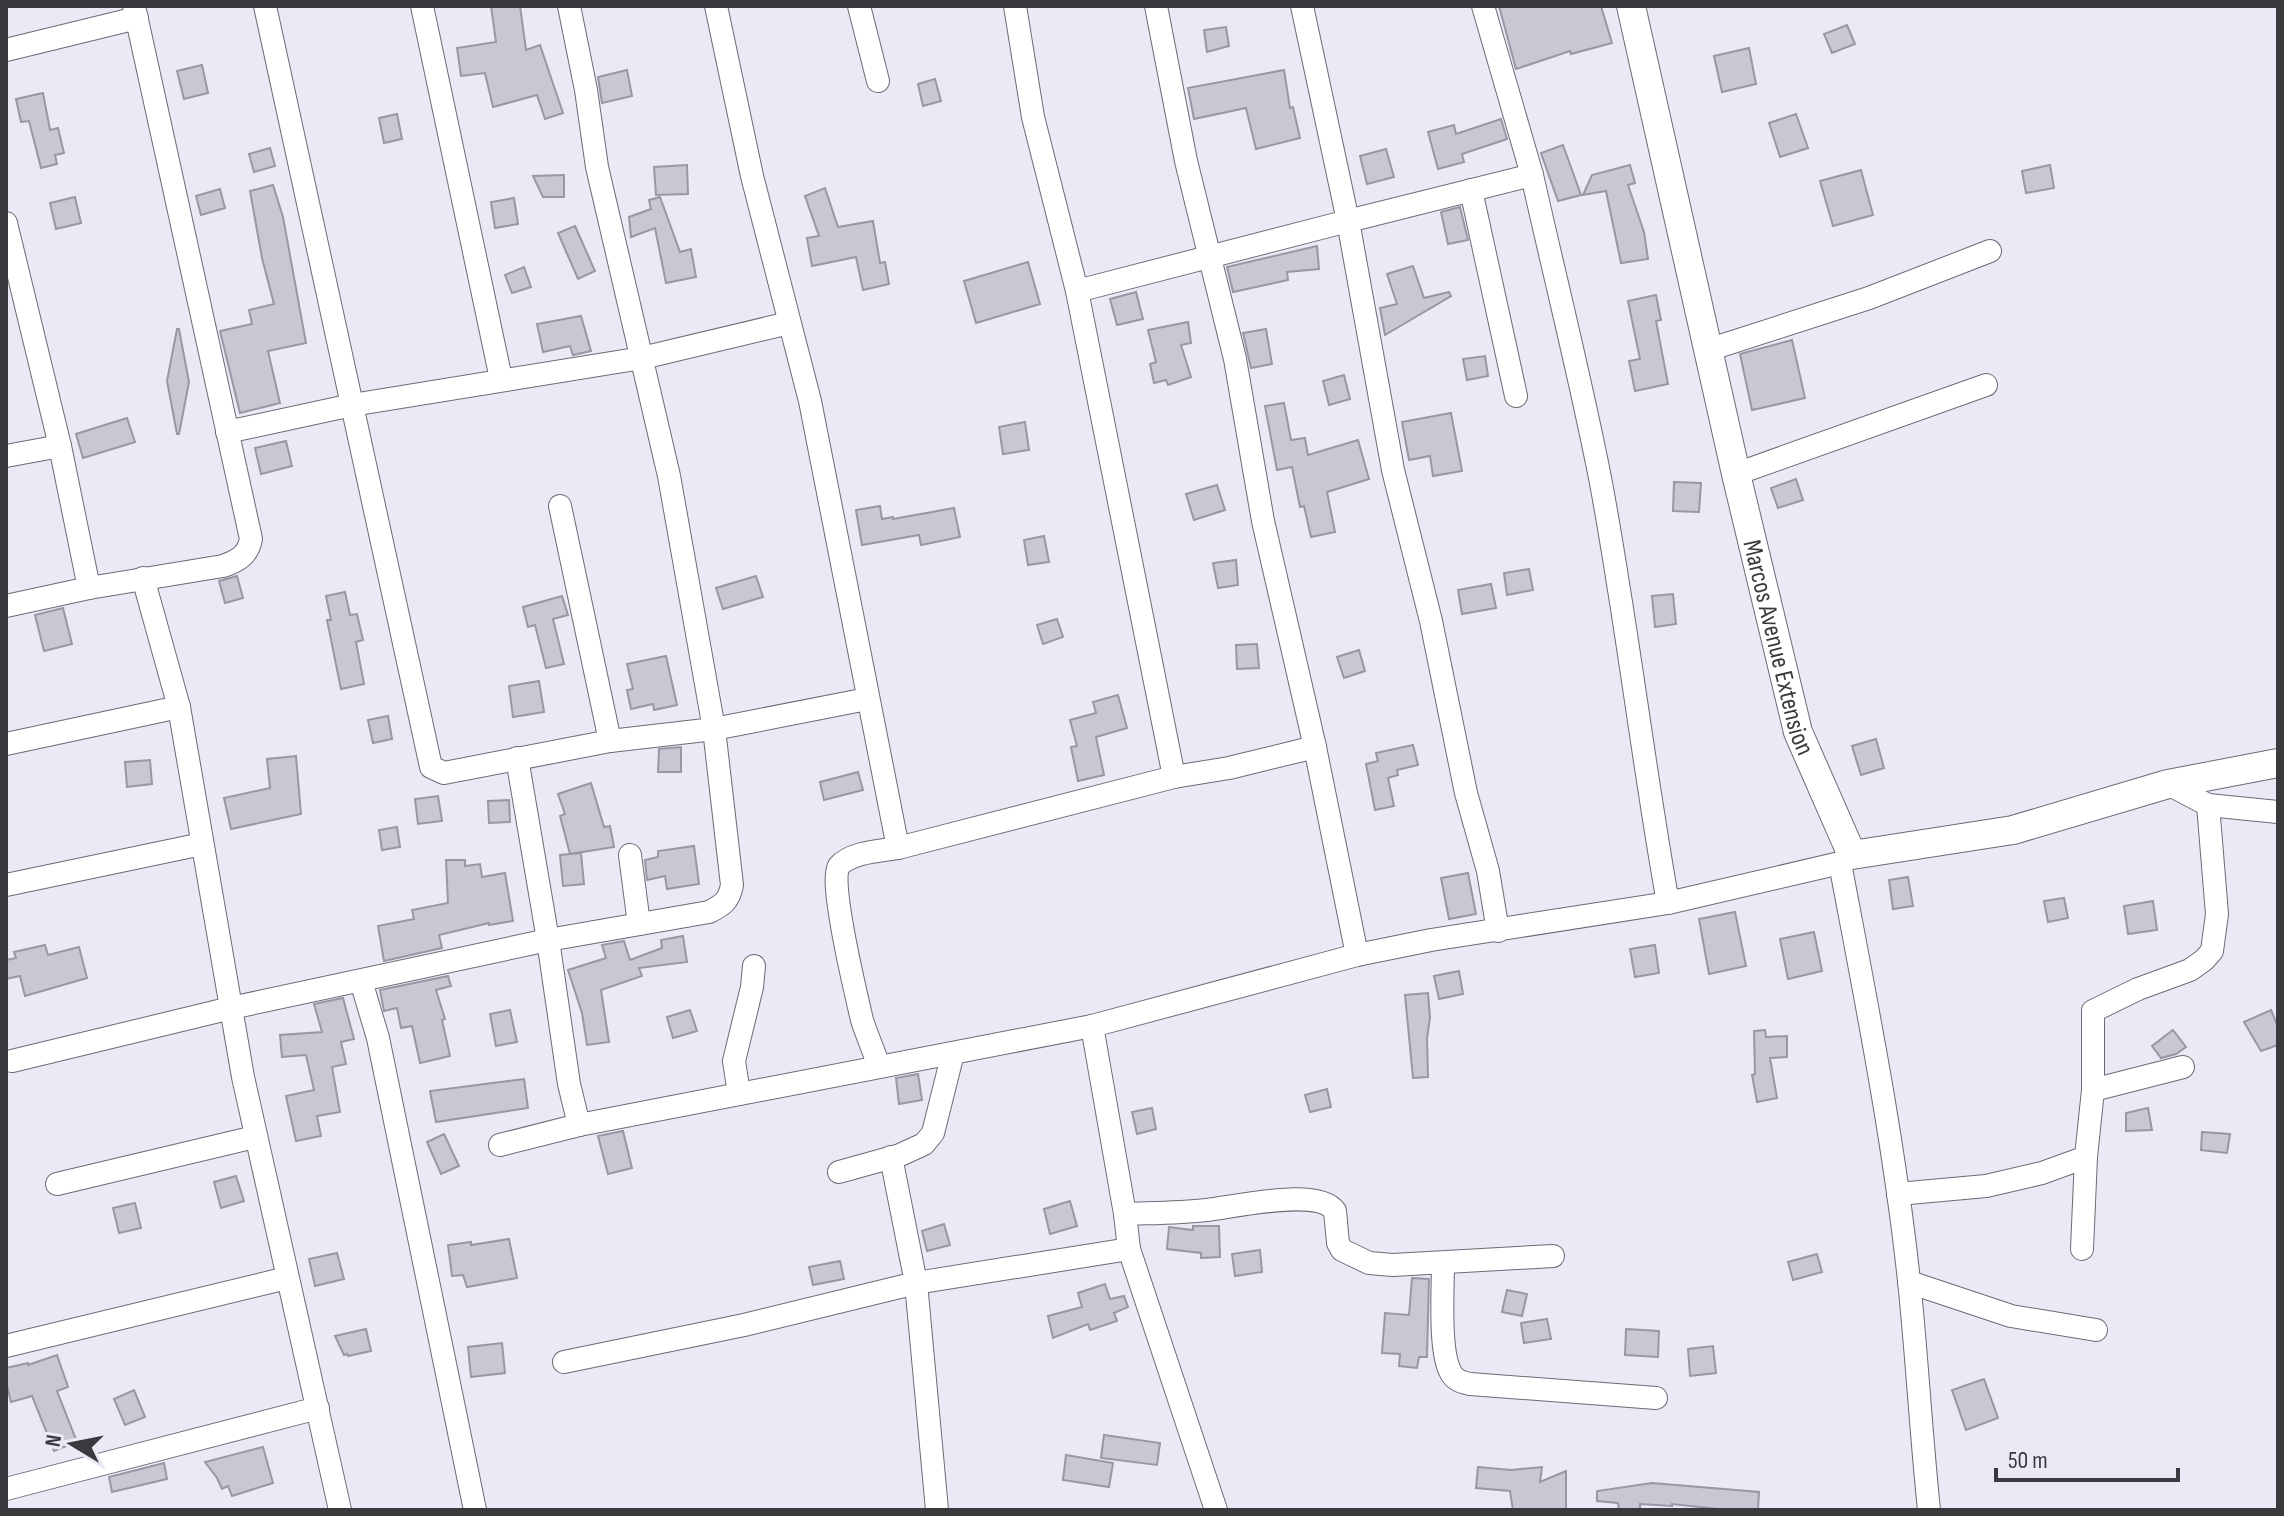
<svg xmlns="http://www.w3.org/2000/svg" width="2284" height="1516" viewBox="0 0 2284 1516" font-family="'Sofia Sans Condensed',sans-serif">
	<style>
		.building { fill: #c8c8d4; stroke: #9897a3; stroke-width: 2 }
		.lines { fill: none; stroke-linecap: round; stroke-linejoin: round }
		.minor-casing { stroke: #6b6b76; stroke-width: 24 }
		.tertiary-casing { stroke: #6b6b76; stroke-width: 30 }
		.minor { stroke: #fff; stroke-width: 22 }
		.tertiary { stroke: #fff; stroke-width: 28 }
		.labels { text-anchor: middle; stroke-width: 8; stroke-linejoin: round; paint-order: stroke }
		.street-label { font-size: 26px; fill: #39393e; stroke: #eaeaf6 }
	</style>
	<rect width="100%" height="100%" fill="#eaeaf6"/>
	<g class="building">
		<path d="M491,6H520L526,50L540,45L563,113L545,119L537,95L493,107L485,73L461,76L457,48L496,42Z"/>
		<path d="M1499,6H1601L1612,43L1571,54L1570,51L1516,69Z"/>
		<path d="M1847,25L1855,44L1832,53L1824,34Z"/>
		<path d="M1226,27L1229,46L1207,52L1204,30Z"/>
		<path d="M1749,48L1756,84L1722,92L1714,56Z"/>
		<path d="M202,65L208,93L184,99L177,71Z"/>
		<path d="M627,70L632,96L602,103L598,77Z"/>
		<path d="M1284,70L1290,108L1293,107L1300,138L1256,149L1246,108L1194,119L1188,88Z"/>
		<path d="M935,79L941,101L923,106L918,84Z"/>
		<path d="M43,93L50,130L58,128L64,153L55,155L57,164L41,168L29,121L21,122L16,99Z"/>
		<path d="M397,114L402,139L384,143L379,118Z"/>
		<path d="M1796,114L1808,148L1780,157L1769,123Z"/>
		<path d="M1501,119L1507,139L1462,154L1464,162L1438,169L1428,132L1454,125L1456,134Z"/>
		<path d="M1563,145L1581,195L1558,201L1541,153Z"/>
		<path d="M270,148L275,166L254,172L249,154Z"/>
		<path d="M1386,149L1394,177L1367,184L1360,156Z"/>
		<path d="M687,165L688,194L656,195L654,167Z"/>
		<path d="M1630,165L1635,183L1628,185L1644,232L1648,259L1621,263L1606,191L1583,195L1592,175Z"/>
		<path d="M2050,165L2054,188L2026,193L2022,171Z"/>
		<path d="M1861,170L1873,215L1833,226L1820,181Z"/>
		<path d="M564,175V197H543L533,176Z"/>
		<path d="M273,185L283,217L306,343L268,351L280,403L240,413L220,331L252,324L249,310L274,304L262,258L250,191Z"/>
		<path d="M825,188L838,227L873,221L880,263L885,262L889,284L863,290L856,257L812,266L807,238L819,236L805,196Z"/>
		<path d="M220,189L225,208L201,215L196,196Z"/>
		<path d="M75,197L81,223L56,229L50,203Z"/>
		<path d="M660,197L680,252L691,249L696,277L666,283L655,228L631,237L629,217L651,209L649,200Z"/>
		<path d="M514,198L518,224L495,228L491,202Z"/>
		<path d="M1460,207L1468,240L1448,244L1441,212Z"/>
		<path d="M575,226L595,271L578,279L558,233Z"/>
		<path d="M1317,246L1319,269L1287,272L1288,280L1233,292L1227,267Z"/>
		<path d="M1028,262L1040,304L976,323L964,281Z"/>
		<path d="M1413,266L1424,298L1449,292L1451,296L1385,335L1380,308L1397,304L1387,274Z"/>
		<path d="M524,267L531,287L512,293L505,275Z"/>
		<path d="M1136,292L1143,319L1117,325L1110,299Z"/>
		<path d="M1656,295L1661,320L1656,321L1668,384L1635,391L1629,361L1640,359L1628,301Z"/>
		<path d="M581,316L591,351L573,355L570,346L543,352L537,324Z"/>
		<path d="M1188,322L1191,343L1181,345L1191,377L1168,385L1166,380L1154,383L1150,364L1156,362L1148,330Z"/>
		<path d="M177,329H179L189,382L179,434H177L167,381Z"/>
		<path d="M1266,329L1272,364L1251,368L1243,333Z"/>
		<path d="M1792,340L1805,398L1752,410L1740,354Z"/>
		<path d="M1485,356L1488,376L1467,380L1463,359Z"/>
		<path d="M1344,375L1350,399L1329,405L1323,381Z"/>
		<path d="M1284,403L1291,440L1305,438L1308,455L1358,440L1369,479L1327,492L1335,532L1311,537L1304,506L1300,507L1292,467L1277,470L1265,406Z"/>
		<path d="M1451,413L1462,471L1433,476L1430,456L1409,460L1402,422Z"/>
		<path d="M127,418L135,442L83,458L76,434Z"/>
		<path d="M1025,422L1029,450L1003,454L999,427Z"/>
		<path d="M286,441L292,466L261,474L255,448Z"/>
		<path d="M1796,479L1803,500L1778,508L1771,488Z"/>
		<path d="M1674,482L1701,483L1699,512L1673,511Z"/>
		<path d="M1217,485L1225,510L1194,520L1186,494Z"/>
		<path d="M880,506L882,519L893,517V519L954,508L960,537L921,545L919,535L862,545L856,510Z"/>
		<path d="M1044,536L1049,562L1028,565L1024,540Z"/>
		<path d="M1236,560L1238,585L1218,588L1213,563Z"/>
		<path d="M1529,569L1533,590L1507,595L1504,573Z"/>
		<path d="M237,576L243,598L225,603L219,581Z"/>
		<path d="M756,576L763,597L723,609L716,588Z"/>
		<path d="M1491,584L1496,608L1462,614L1458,590Z"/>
		<path d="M345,592L350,615L357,614L363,640L356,642L364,684L341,689L327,620H331L326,596Z"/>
		<path d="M1673,594L1676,624L1655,627L1652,596Z"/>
		<path d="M562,596L568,615L553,619L564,664L546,668L535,625L528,627L523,607Z"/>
		<path d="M63,608L72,644L44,651L35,615Z"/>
		<path d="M1057,619L1063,637L1043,644L1037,625Z"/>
		<path d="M1257,644L1259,668L1237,669L1236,645Z"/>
		<path d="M1359,650L1365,671L1344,678L1337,657Z"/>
		<path d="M666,656L677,705L654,710L653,704L631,709L627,690L633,689L627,664Z"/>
		<path d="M539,681L544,712L513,717L509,686Z"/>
		<path d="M1118,695L1127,728L1096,737L1104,775L1078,781L1071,747L1077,746L1070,720L1096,713L1093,702Z"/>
		<path d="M388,716L392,739L373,743L368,720Z"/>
		<path d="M1876,739L1884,768L1861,775L1852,746Z"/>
		<path d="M1413,745L1418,765L1397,770L1398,775L1388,778L1394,806L1375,810L1366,764L1378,761L1376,753Z"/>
		<path d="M681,747V772H658L659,749Z"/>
		<path d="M296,756L301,814L231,829L224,798L270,788L267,759Z"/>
		<path d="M150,760L152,784L127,787L125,762Z"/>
		<path d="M858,772L863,790L824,800L820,782Z"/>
		<path d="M591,783L604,827L610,826L614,847L570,854L560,816L565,814L558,794Z"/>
		<path d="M438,796L442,821L418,824L415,799Z"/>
		<path d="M509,800L510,822L489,823L488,801Z"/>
		<path d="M397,827L400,847L382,850L379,830Z"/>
		<path d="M694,846L699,884L667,889L665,876L647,880L645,860L658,857V851Z"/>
		<path d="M581,853L584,884L563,886L560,855Z"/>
		<path d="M446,860H465V866L480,864L482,877L505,873L513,921L489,925V923L439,935L442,948L384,961L378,926L414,919L412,910L448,903Z"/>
		<path d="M1468,873L1476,914L1449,919L1441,878Z"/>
		<path d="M1908,877L1913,906L1893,909L1889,880Z"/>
		<path d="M2064,898L2068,918L2048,922L2044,901Z"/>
		<path d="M2153,901L2157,930L2128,934L2124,906Z"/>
		<path d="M1735,912L1746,966L1709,974L1699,919Z"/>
		<path d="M1814,932L1822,971L1788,979L1780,939Z"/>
		<path d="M683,936L687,962L639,968L642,976L601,990L609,1042L587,1045L582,1013L568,970L606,958L602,945L624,941L630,960L662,948L661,940Z"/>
		<path d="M45,945L48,955L79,947L87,978L25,996L20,976L6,979V960L16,958L14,952Z"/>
		<path d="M1655,945L1659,973L1635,977L1630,949Z"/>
		<path d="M1459,971L1463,994L1439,999L1434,976Z"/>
		<path d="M448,976L451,986L436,990L445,1019L442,1020L450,1056L420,1063L412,1026L401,1028L397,1008L384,1011L380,990Z"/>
		<path d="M1428,993L1430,1018L1427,1038L1428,1077L1413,1078L1405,995Z"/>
		<path d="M343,998L354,1039L341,1042L346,1064L332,1067L340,1112L317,1116L321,1136L296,1141L286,1096L314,1090L306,1055L282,1057L280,1035L322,1032L314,1004Z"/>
		<path d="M510,1010L517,1042L496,1046L490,1014Z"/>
		<path d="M690,1010L697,1031L673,1038L667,1017Z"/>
		<path d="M2271,1010L2278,1027V1045L2261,1051L2244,1022Z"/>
		<path d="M1765,1030L1766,1037L1787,1036V1057L1770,1058L1777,1098L1757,1102L1752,1075L1755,1074L1754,1031Z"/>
		<path d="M2173,1030L2186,1047L2176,1054L2161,1058L2152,1046Z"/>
		<path d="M918,1074L922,1100L899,1104L896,1078Z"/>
		<path d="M524,1079L528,1108L436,1122L430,1091Z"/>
		<path d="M1327,1089L1331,1107L1310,1112L1305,1095Z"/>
		<path d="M1152,1108L1156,1129L1137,1134L1132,1112Z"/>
		<path d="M2148,1108L2152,1130L2126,1131V1113Z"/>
		<path d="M623,1131L632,1168L608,1174L598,1136Z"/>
		<path d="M2202,1132L2230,1134L2227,1153L2201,1150Z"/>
		<path d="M444,1134L459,1166L441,1174L427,1142Z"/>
		<path d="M236,1176L244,1201L221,1208L214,1182Z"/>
		<path d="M1070,1201L1077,1226L1050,1234L1044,1209Z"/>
		<path d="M135,1203L141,1228L119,1233L113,1208Z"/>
		<path d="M944,1224L950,1245L927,1251L922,1231Z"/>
		<path d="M1193,1226H1219L1220,1257L1201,1258V1253L1167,1249L1169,1227L1193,1230Z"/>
		<path d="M509,1239L517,1278L467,1287L463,1275L452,1276L448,1245L471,1242V1245Z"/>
		<path d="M1260,1250L1262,1272L1235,1276L1232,1254Z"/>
		<path d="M337,1253L344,1279L315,1286L309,1259Z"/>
		<path d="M1817,1254L1822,1272L1793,1280L1788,1262Z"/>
		<path d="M840,1261L844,1279L813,1285L809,1267Z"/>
		<path d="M1412,1278L1429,1279L1427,1357H1419L1417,1368L1399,1366L1400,1354L1382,1353L1385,1313L1409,1315Z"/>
		<path d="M1105,1284L1110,1299L1124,1296L1128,1307L1114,1313L1117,1321L1090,1330L1088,1324L1053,1338L1048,1316L1082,1307L1078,1293Z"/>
		<path d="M1507,1290L1527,1294L1522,1316L1502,1312Z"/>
		<path d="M1547,1319L1551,1339L1524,1343L1521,1323Z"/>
		<path d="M366,1329L371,1351L348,1356L347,1354L344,1355L335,1336Z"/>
		<path d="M1626,1329L1659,1331L1658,1357L1625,1355Z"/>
		<path d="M502,1343L505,1373L471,1377L468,1347Z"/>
		<path d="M1713,1346L1716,1373L1690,1376L1688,1349Z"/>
		<path d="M57,1355L68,1387L57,1391L77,1442L54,1451L32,1396L11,1402L6,1382V1368L28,1363V1365Z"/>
		<path d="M1984,1379L1998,1418L1966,1430L1952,1390Z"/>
		<path d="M134,1390L145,1417L125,1425L114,1399Z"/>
		<path d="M1104,1435L1160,1443L1157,1465L1101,1458Z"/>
		<path d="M263,1447L273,1483L232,1496L228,1486L222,1489L217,1478L205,1462Z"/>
		<path d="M1066,1455L1113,1463L1109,1487L1063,1480Z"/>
		<path d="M164,1463L167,1479L112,1492L109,1477Z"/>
		<path d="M1478,1467L1511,1470L1542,1467L1540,1482L1566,1471V1510H1513L1510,1491L1476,1488Z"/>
		<path d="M1652,1483L1759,1492L1758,1510H1728L1672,1504V1506L1640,1504V1510H1619L1618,1503L1597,1501V1491Z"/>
	</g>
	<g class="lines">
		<defs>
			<g id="minor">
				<path d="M265,6L431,767L444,773L610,741L714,729L867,699"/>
				<path d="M422,6L501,379"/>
				<path d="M569,6L586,90L597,167L669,476L714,729L732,885C729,901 723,905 709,912L548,940L569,1084L579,1125"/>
				<path d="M716,6L752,176L810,401L898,848"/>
				<path d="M859,6L878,81"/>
				<path d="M1015,6L1033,117L1077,291L1174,777L1229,768L1315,747L1357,955"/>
				<path d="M1156,6L1186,161L1235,359L1263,521L1315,747"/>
				<path d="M1302,6L1348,221L1532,175L1483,6"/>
				<path d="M6,50L137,18"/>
				<path d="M1532,175C1555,278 1581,380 1601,483C1627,623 1643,764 1668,903"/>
				<path d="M1471,190L1516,396"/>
				<path d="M6,223L60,446L89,588"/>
				<path d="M1077,291L1348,221L1393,470L1431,621L1466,793L1488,871L1498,931"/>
				<path d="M1708,350L1869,298L1990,251"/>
				<path d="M227,432L352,405L642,358L789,323"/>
				<path d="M6,456L60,446"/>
				<path d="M1736,474L1986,385"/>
				<path d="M560,506L610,741"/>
				<path d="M143,578L179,707L243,1077L340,1510"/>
				<path d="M6,606L89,588L223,566C238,561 248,555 251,539L134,6"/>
				<path d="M6,744L179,707"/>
				<path d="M2208,805L2278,812"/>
				<path d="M630,855L639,924"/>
				<path d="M1851,856L1840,863C1866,1001 1894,1140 1909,1281C1917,1357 1921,1434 1929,1510"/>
				<path d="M6,885L202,844"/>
				<path d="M361,981L378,1038L475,1510"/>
				<path d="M1092,1026L1357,955L1431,940L1668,903L1840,863"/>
				<path d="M12,1061L231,1008L548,940L517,758"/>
				<path d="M879,1067C874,1051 867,1036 862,1020C857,998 828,879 839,866C851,852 881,851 898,848L1174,777"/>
				<path d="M2093,1090L2183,1067"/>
				<path d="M739,1094L734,1061L752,987L754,966"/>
				<path d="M500,1145L579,1125L1092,1026L1125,1214L1129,1249L1216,1510"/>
				<path d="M839,1172L900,1155L924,1144L933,1133L953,1053"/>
				<path d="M57,1184L255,1137"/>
				<path d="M1898,1194L1986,1186L2042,1173L2086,1157L2093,1090V1011L2138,989L2190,970L2204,960L2212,951L2217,914L2208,805L2168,784"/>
				<path d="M1125,1214C1152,1213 1180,1213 1207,1210C1234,1207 1318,1187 1335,1211L1338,1243L1342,1250L1369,1263L1393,1265L1553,1256"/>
				<path d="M2082,1249L2086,1157"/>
				<path d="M1443,1263C1443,1289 1439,1349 1450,1371C1454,1380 1461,1382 1470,1384L1656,1398"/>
				<path d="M1909,1282L2011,1316L2096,1330"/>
				<path d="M6,1346L287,1278"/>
				<path d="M564,1362L744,1325L916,1283L891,1157"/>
				<path d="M6,1489L318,1408"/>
				<path d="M937,1510L916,1283L1129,1249"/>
			</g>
			<g id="tertiary">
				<path id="s1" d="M1631,6L1736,474L1798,732L1852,855L2013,830L2168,784L2278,763"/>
			</g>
		</defs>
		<use href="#minor" class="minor-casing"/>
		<use href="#tertiary" class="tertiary-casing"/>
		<use href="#minor" class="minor"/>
		<use href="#tertiary" class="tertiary"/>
	</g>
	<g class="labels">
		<g class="street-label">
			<text dy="9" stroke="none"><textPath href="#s1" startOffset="658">Marcos Avenue Extension</textPath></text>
		</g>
	</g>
	<rect width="2284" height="1516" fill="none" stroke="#39393e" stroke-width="16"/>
	<g transform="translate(72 1444) rotate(280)" stroke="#eaeaf6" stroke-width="6" paint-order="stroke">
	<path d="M0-6L14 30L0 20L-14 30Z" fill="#39393e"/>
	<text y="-12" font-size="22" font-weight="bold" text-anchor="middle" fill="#39393e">N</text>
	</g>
	<path d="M1996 1468v12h182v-12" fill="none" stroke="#39393e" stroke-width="4"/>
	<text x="2008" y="1468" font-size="24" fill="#39393e" stroke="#eaeaf6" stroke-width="6" paint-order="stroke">50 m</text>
</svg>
